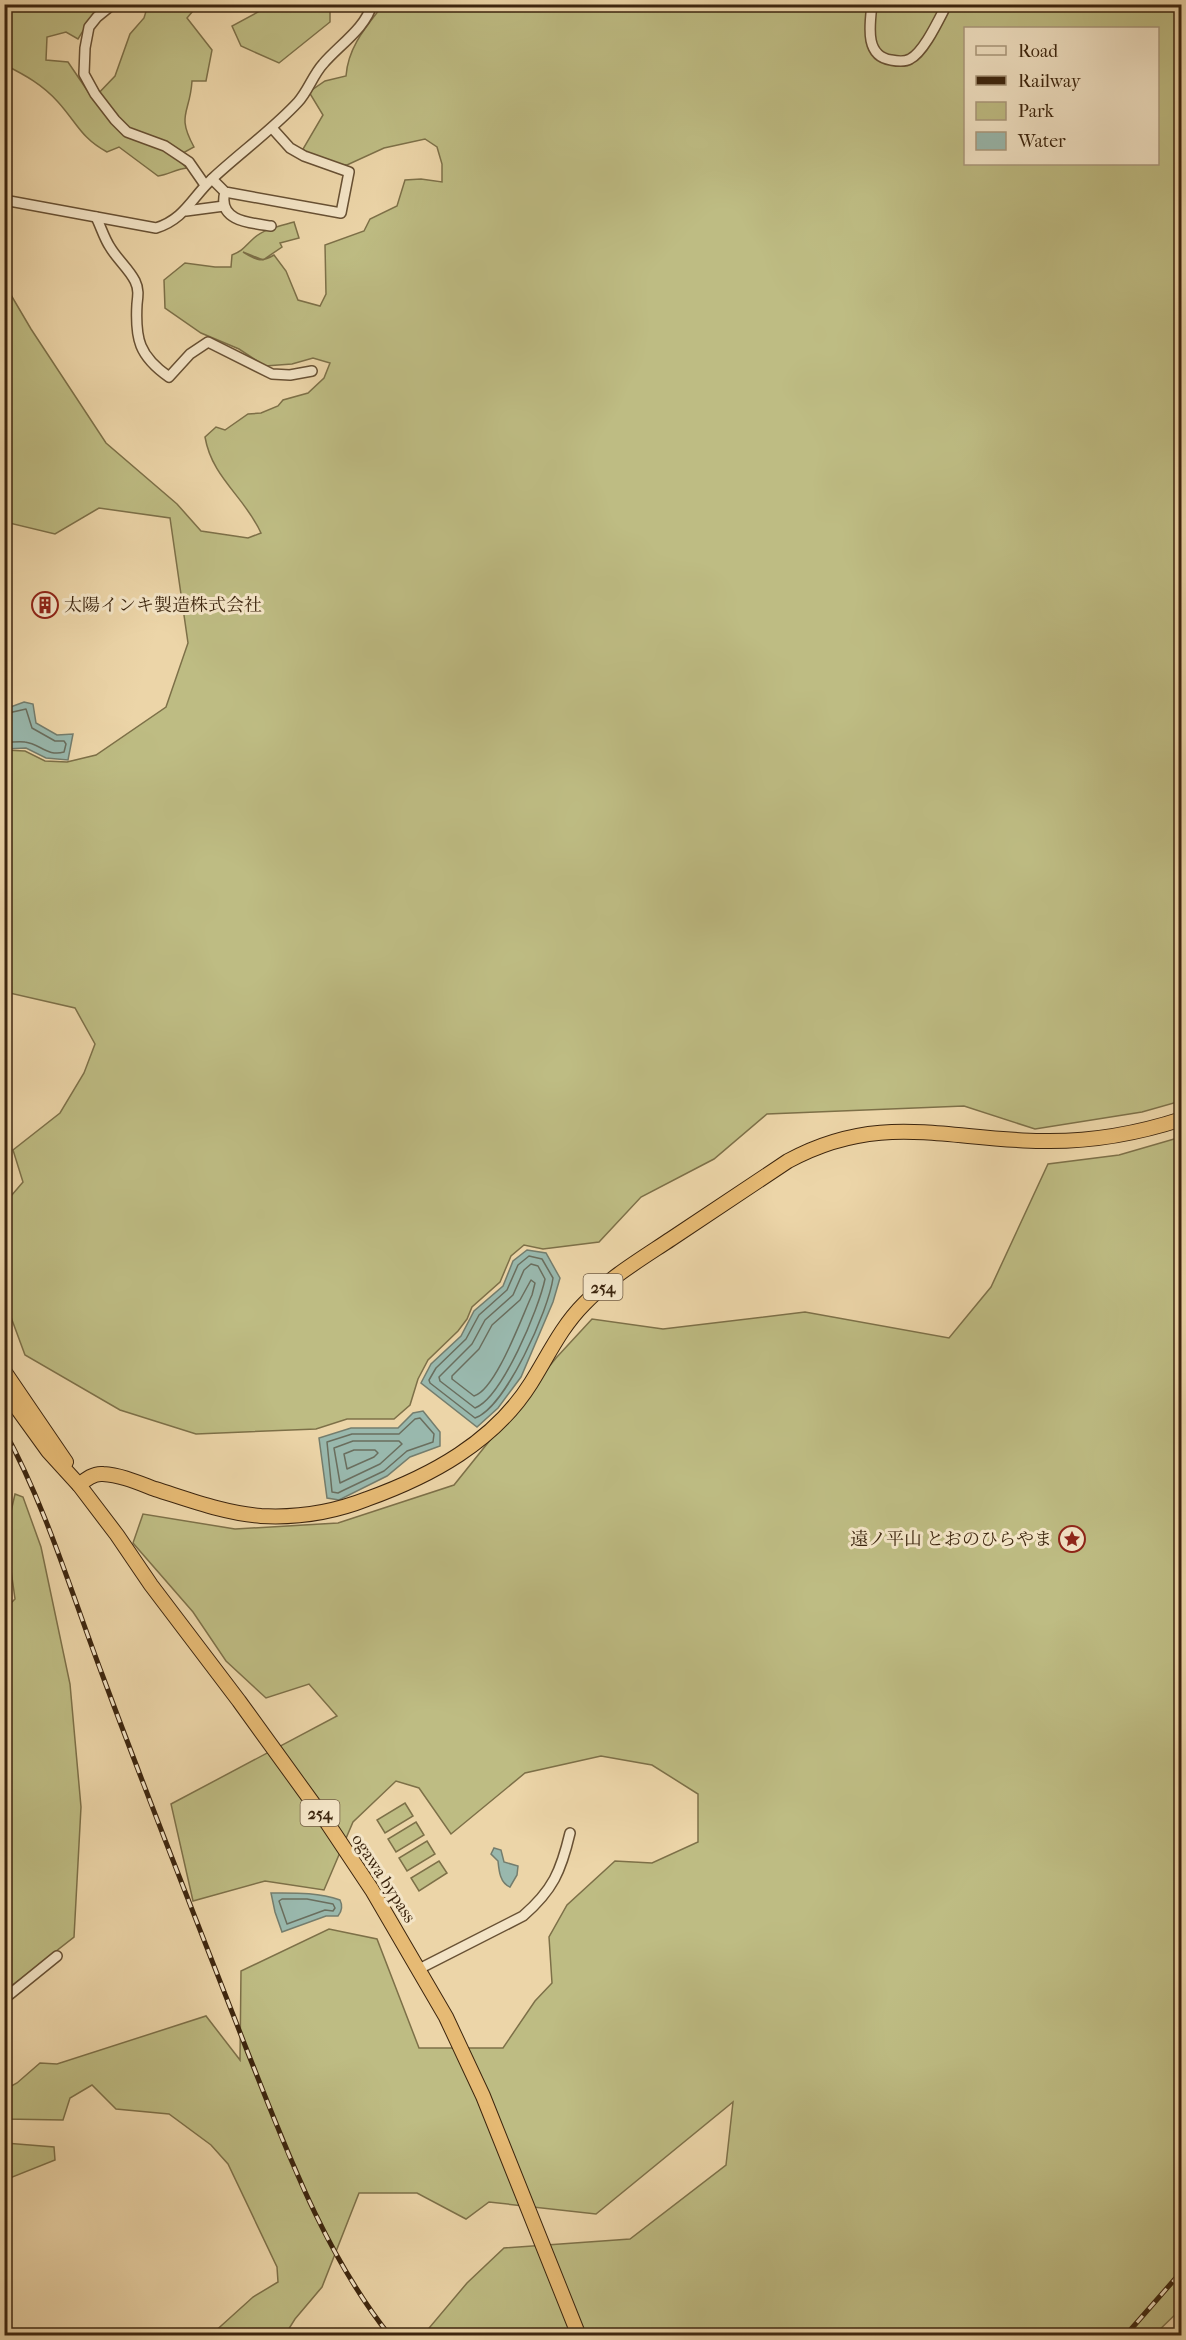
<svg xmlns="http://www.w3.org/2000/svg" width="1186" height="2340" viewBox="0 0 1186 2340" font-family="'IM FELL French Canon','Noto Serif JP',serif">
	<style>
		.green { fill: #bebc83; stroke: #7d7048; stroke-width: 1.5; fill-rule: evenodd }
		.water { fill: #99b8ad; stroke: #747d6d; stroke-width: 1.5 }
		.lines { fill: none; stroke-linecap: round; stroke-linejoin: round }
		.shore { stroke: #6a6e5e; stroke-width: 1.5 }
		.minor-casing { stroke: #685134; stroke-width: 12 }
		.highway-casing { stroke: #3c250e; stroke-width: 16 }
		.minor { stroke: #f3e4c6; stroke-width: 9 }
		.highway { stroke: #e6ba74; stroke-width: 14 }
		.rail-casing { stroke: #3c250e; stroke-width: 5 }
		.rail { stroke: #f3e4c6; stroke-width: 3; stroke-dasharray: 9; stroke-linecap: butt }
		.labels { text-anchor: middle; stroke-width: 6; stroke-linejoin: round; paint-order: stroke }
		.shield { fill: #f3e4c6; stroke: #735e45; stroke-width: 1.5 }
		.shield-label { font-size: 16px; font-weight: bold; fill: #3c250e }
		.poi-label { font-size: 18px; fill: #3c250e; stroke: #f3e4c6; text-anchor: start }
		.street-label { font-size: 18px; fill: #3c250e; stroke: #f3e4c6 }
	</style>
	<rect width="100%" height="100%" fill="#ecd5a8"/>
	<filter id="stains"><feTurbulence type="fractalNoise" baseFrequency=".00333" numOctaves="4"/><feColorMatrix values="0 0 0 0 .2 0 0 0 0 .09 0 0 0 0 .02 0 0 0 .5 -.17"/></filter>
	<radialGradient id="worn" r=".72"><stop offset=".6" stop-color="#630" stop-opacity="0"/><stop offset="1" stop-color="#630" stop-opacity=".3"/></radialGradient>
	<g class="green">
		<path d="M261,4L330,5V22L279,63L241,46L232,26L258,12Z"/>
		<path d="M4,5H99L78,39L66,32L47,37L46,60L68,62L93,99L115,76L130,34L144,18L148,5H198L187,18L212,50L206,81H192C190,114 176,114 194,147L181,154L177,159L187,168C176,169 168,175 158,176L119,147L107,152C81,138 77,123 58,102C43,85 25,75 5,65Z"/>
		<path d="M383,5H1181V1101L1142,1112L1035,1129L964,1106L767,1114L714,1159L641,1197L599,1242L543,1249L524,1245L511,1256L500,1282L472,1307L467,1319L458,1331L428,1360L418,1379L410,1405L394,1419H347L316,1429L196,1434L120,1410L25,1355L5,1301V1203L23,1182L13,1150L60,1113L84,1073L95,1044L75,1008L5,992V750L25,751L45,761L67,762L96,755L166,707L188,643L170,518L99,508L55,534L5,522L4,283L31,329L106,443L177,504L201,531L248,538L261,533C245,497 212,478 205,437L216,427L225,430L248,414L261,413L278,406L283,400L308,393L324,378L330,363L313,358L292,364L265,366L239,349L201,333L165,308L164,280L185,263L215,267H231L232,255C244,250 244,247 254,238C264,229 280,226 294,222L299,238L280,243L282,247L263,260L243,252C256,260 261,263 274,255L286,271L298,300L320,306L326,294L325,245L364,231L370,219L397,206L405,180L421,179L442,182V164L437,147L425,139L384,148L347,165L321,164L303,149L323,115L309,92L325,81L346,76C348,47 366,27 383,5ZM966,28H1158V164H966Z"/>
		<path d="M1181,1137L1182,2308L1154,2335L425,2336L424,2334L467,2283L504,2248L630,2239L726,2165L733,2102L596,2214L489,2202L466,2219L417,2193H359L322,2287L295,2319L285,2335H211L253,2297L278,2282L277,2267L228,2164L211,2145L169,2114L116,2109L92,2085L70,2098L63,2120L5,2119L4,2090L17,2083L40,2063L57,2064L206,2016L240,2060L241,1971L329,1929L377,1939L419,2048H503L535,2001L552,1983L549,1937L567,1905L615,1861L652,1863L698,1842V1794L652,1765L601,1756L525,1773L451,1834L419,1788L396,1781L353,1822L324,1890L265,1881L193,1901L171,1804L337,1716L309,1684L266,1698L226,1661L193,1612L133,1543L143,1514L235,1529L338,1523L454,1485L556,1358L592,1319L663,1329L805,1312L949,1338L991,1287L1048,1164L1119,1155Z"/>
		<path d="M15,1494L23,1497L41,1547L70,1684L81,1807L74,1937L5,1991L4,1610L15,1599L6,1534Z"/>
		<path d="M405,1803L413,1816L385,1833L377,1820Z"/>
		<path d="M416,1822L424,1835L396,1852L388,1839Z"/>
		<path d="M427,1841L435,1854L407,1871L399,1858Z"/>
		<path d="M439,1861L447,1873L419,1891L411,1878Z"/>
		<path d="M5,2143L54,2147L55,2160L5,2180Z"/>
	</g>
	<g class="water">
		<path d="M24,702L33,704L36,723L57,735L73,734L68,760L46,758L26,748L5,749V709Z"/>
		<path d="M527,1250L546,1253L560,1278L553,1302L521,1377L498,1408L477,1427L421,1383L431,1364L461,1336L474,1311L503,1286L513,1261Z"/>
		<path d="M423,1411L440,1432V1446L410,1457L387,1476L339,1500L327,1498L319,1438L351,1428H398L413,1413Z"/>
		<path d="M494,1848L501,1850L504,1862L518,1866L517,1875L510,1887C500,1883 499,1871 498,1861L491,1854Z"/>
		<path d="M271,1893C294,1893 317,1892 340,1900C343,1906 342,1911 338,1916H326L282,1932L275,1912Z"/>
	</g>
	<g class="lines">
		<g class="shore">
			<path d="M4,714L26,709L32,728L55,741H64L66,744L64,752C48,757 40,744 25,742C19,741 11,742 4,743"/>
			<path d="M529,1256L542,1259L553,1278C549,1309 506,1407 475,1418L430,1383L429,1380L436,1368L466,1339L479,1315L507,1290L518,1265Z"/>
			<path d="M531,1264L538,1266L545,1279C539,1308 502,1398 475,1408L440,1381L439,1377L472,1344L485,1320L513,1295L524,1270Z"/>
			<path d="M531,1280L535,1283L532,1295C522,1316 496,1390 474,1396L452,1379V1376L479,1349L492,1325L520,1300Z"/>
			<path d="M420,1418L434,1434L433,1442L407,1451L384,1471L344,1490L338,1493L332,1492L327,1442L352,1434H399L415,1419Z"/>
			<path d="M353,1441H399L402,1444L380,1464L340,1483L334,1448Z"/>
			<path d="M354,1450H375L378,1453L374,1457L347,1469L344,1454Z"/>
			<path d="M282,1899H307L333,1904L335,1908L333,1911L325,1910L287,1924L279,1901Z"/>
		</g>
		<defs>
			<g id="minor">
				<path d="M113,4L97,17L89,27L85,48L84,74L95,94L115,120L127,132L165,146L189,162L205,185"/>
				<path d="M872,4C870,24 864,56 891,60C896,61 905,62 910,59C924,52 939,19 947,4"/>
				<path d="M212,179L225,192L341,213L349,172L304,156L290,148L272,128"/>
				<path d="M225,192C217,221 250,223 271,226"/>
				<path d="M4,200L156,228C185,219 192,197 213,178C241,152 272,130 298,102C308,91 313,75 323,64C338,46 366,28 372,4"/>
				<path d="M186,211L224,206"/>
				<path d="M96,217C101,227 104,238 110,247C117,259 129,269 135,281C139,289 138,296 137,304C135,339 139,356 169,377L190,354L208,342L272,374L290,375L312,371"/>
				<path d="M419,1969L523,1916C553,1890 561,1871 570,1833"/>
				<path d="M4,1999L57,1956"/>
			</g>
			<g id="highway">
				<path d="M4,1371L66,1462"/>
				<path d="M4,1390L48,1451L79,1485L117,1535L151,1585L239,1701L328,1824L372,1890L446,2017L483,2096L579,2336"/>
				<path d="M79,1485C86,1479 94,1473 103,1474C121,1475 139,1483 155,1489C190,1500 224,1513 261,1516C297,1518 334,1512 367,1499C431,1476 494,1442 531,1383C548,1356 561,1327 584,1304C609,1278 641,1259 671,1239C710,1213 749,1187 788,1161C880,1111 946,1140 1042,1141C1090,1142 1136,1134 1182,1119"/>
			</g>
		</defs>
		<use href="#minor" class="minor-casing"/>
		<use href="#highway" class="highway-casing"/>
		<use href="#minor" class="minor"/>
		<use href="#highway" class="highway"/>
		<defs>
			<g id="rail">
				<path d="M4,1430C46,1507 71,1592 102,1674C149,1801 199,1927 248,2053C287,2151 324,2253 390,2336"/>
				<path d="M1125,2336L1182,2271"/>
			</g>
		</defs>
		<use href="#rail" class="rail-casing"/>
		<use href="#rail" class="rail"/>
	</g>
	<defs>
		<symbol id="building-ring" viewBox="-11 -11 22 22"><circle r="9.5" fill="#f3e4c6" stroke="#8f2418" stroke-width="1.5"/><path d="M-4-6H4V6H1V3H-1V6H-4ZM-2.5-4.3h1.7v1.8h-1.7ZM.8-4.3h1.7v1.8H.8ZM-2.5-1h1.7V.8h-1.7ZM.8-1h1.7V.8H.8Z" fill="#8f2418"/></symbol>
		<symbol id="sight-ring" viewBox="-11 -11 22 22"><circle r="9.5" fill="#f3e4c6" stroke="#8f2418" stroke-width="1.5"/><path d="M0-6L1.8-2.2L6-1.7L2.9 1.2L3.7 5.4L0 3.3L-3.7 5.4L-2.9 1.2L-6-1.7L-1.8-2.2Z" fill="#8f2418"/></symbol>
	</defs>
	<g fill-rule="evenodd">
		<use href="#building-ring" x="30" y="590" width="30" height="30"/>
		<use href="#sight-ring" x="1057" y="1524" width="30" height="30"/>
	</g>
	<g class="labels">
		<g class="shield">
			<rect x="583.5" y="1274" width="39" height="26" rx="4.5"/>
			<rect x="300.5" y="1800" width="39" height="26" rx="4.5"/>
		</g>
		<g class="shield-label">
			<text x="603" y="1293">254</text>
			<text x="320" y="1819">254</text>
		</g>
		<g class="poi-label">
			<text x="64" y="611">太陽インキ製造株式会社</text>
			<text x="1052" y="1545" text-anchor="end">遠ノ平山 とおのひらやま</text>
		</g>
		<g class="street-label">
			<text transform="translate(384 1878) rotate(57)" y="6">ogawa bypass</text>
		</g>
	</g>
	<rect width="1186" height="2340" fill="none" stroke="#ecd5a8" stroke-width="24"/>
	<rect x="6" y="6" width="1174" height="2328" fill="none" stroke="#3c250e" stroke-width="3"/>
	<rect x="12" y="12" width="1162" height="2316" fill="none" stroke="#3c250e" stroke-width="1.5"/>
	<rect x="964" y="27" width="195" height="138" fill="#f3e4c6" stroke="#aa987c" stroke-width="1.5"/>
	<rect x="976" y="46" width="30" height="9" fill="#f3e4c6" stroke="#aa987c" stroke-width="1.5"/>
	<text x="1018" y="57" font-size="18" fill="#3c250e">Road</text>
	<rect x="976" y="76" width="30" height="9" fill="#3c250e" stroke="#aa987c" stroke-width="1.5"/>
	<text x="1018" y="87" font-size="18" fill="#3c250e">Railway</text>
	<rect x="976" y="102" width="30" height="18" fill="#bebc83" stroke="#aa987c" stroke-width="1.5"/>
	<text x="1018" y="117" font-size="18" fill="#3c250e">Park</text>
	<rect x="976" y="132" width="30" height="18" fill="#99b8ad" stroke="#aa987c" stroke-width="1.5"/>
	<text x="1018" y="147" font-size="18" fill="#3c250e">Water</text>
	<rect width="100%" height="100%" filter="url(#stains)"/>
	<rect width="100%" height="100%" fill="url(#worn)"/>
</svg>
